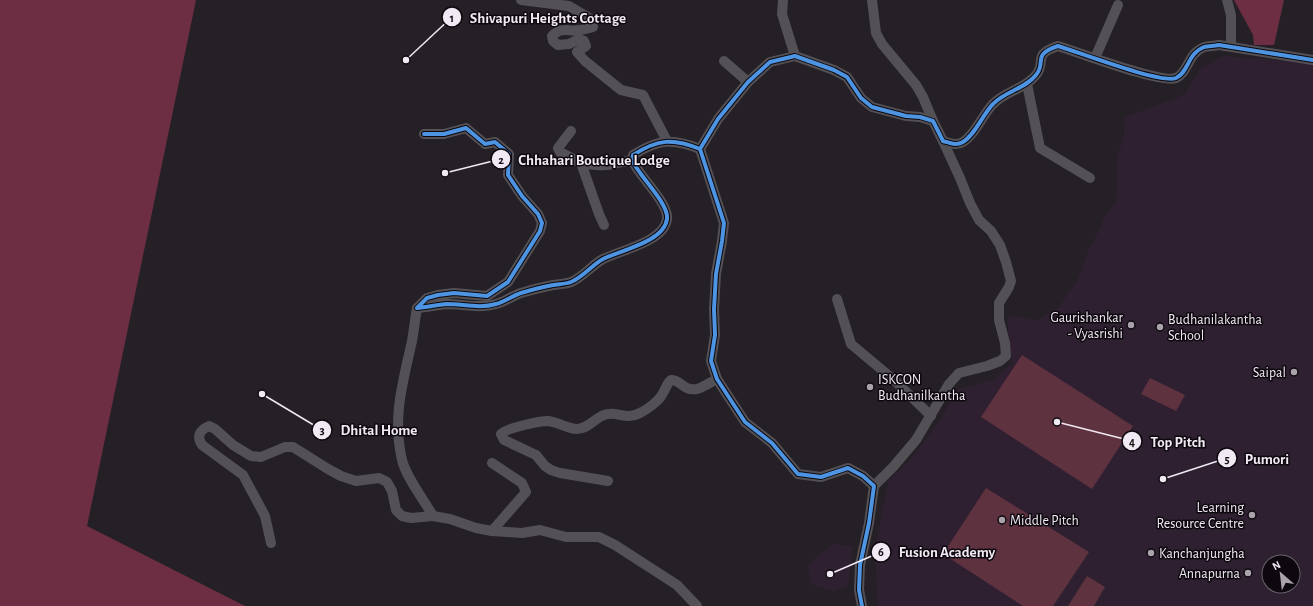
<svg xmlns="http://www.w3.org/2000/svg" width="1313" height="606" viewBox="0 0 1313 606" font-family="'Alegreya Sans',sans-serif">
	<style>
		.built { fill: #2e2031; fill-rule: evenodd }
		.green { fill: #5f323f }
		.forest { fill: #6d2e43 }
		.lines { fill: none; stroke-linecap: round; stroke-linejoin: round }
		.minor { stroke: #535155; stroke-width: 10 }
		.cycleway-casing { stroke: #0d080e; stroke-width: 6 }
		.cycleway { stroke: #4d94e3; stroke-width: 4 }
		.poi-dot { fill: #aaa3ab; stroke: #0d080e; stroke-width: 1.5 }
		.labels { text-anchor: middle; stroke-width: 3; stroke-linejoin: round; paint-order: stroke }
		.poi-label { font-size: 14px; fill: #f1e9f3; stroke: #0d080e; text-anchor: end }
		.leader { fill: none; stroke: #f1e9f3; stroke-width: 1.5 }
		.callout-dot { fill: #f1e9f3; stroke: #0d080e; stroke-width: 1.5 }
		.mark-label { font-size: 12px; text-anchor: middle; font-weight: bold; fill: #111 }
		.callout-label { font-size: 15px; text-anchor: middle; font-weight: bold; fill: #f1e9f3; stroke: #0d080e; stroke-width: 3; stroke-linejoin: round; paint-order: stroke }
	</style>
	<rect width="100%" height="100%" fill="#252026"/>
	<g class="built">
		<path d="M1223,56L1313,63V606H878L875,560L876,543L888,482L913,457L938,423L958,389L996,379L1000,373L1012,364L1007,318L1013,315L1037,321L1059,307L1077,281L1089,248L1094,241L1104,218L1116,202L1117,185V157L1124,138L1123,118L1184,95L1200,69ZM1269,562H1293V586H1269Z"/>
		<path d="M832,544L853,546L848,585L834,592L810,583L808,565Z"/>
	</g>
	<g class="green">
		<path d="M1022,355L1133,426L1092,489L981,417Z"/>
		<path d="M1150,378L1185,395L1176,411L1141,394Z"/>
		<path d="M986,488L1089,552L1053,606H1023L943,554Z"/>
		<path d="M1087,576L1105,587L1094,606H1068Z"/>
	</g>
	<g class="forest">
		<path d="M0,0H196L87,526L245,606H0Z"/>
		<path d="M1234,0H1284L1274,45H1254L1253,35Z"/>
	</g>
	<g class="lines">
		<g class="minor">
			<path d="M521,0L569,6L591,19L593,27C589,28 585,30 580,30C568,32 562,26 552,36L553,41L558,45L569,44L579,39L584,41L586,46L577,52L585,61L621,90L643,95L667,141"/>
			<path d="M783,0L782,14L795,56"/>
			<path d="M872,0L876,33L882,44L916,85L923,97L933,121"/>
			<path d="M1227,0L1231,15V46"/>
			<path d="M1095,58L1118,5"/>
			<path d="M724,61L748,82"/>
			<path d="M1027,84L1040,148L1090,178"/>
			<path d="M571,131L558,148L560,152L581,163"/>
			<path d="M424,134H444L466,128L485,144L495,142L509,154L508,175L522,196L538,214L542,223L540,231L508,282L487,296L454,293L438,295L427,298L417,308C427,307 437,305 447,304C463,304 480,309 496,304C504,302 512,296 521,293C531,290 542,287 553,285C559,284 566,284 571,282C583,277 592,265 603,259C621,250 664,242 667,219C669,203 638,175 632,160L633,155C658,139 673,138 700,149"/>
			<path d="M604,225L599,214L581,163C601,168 612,164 632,160"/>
			<path d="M837,299L851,344L894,380L931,416"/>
			<path d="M417,308C415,319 414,330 412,341C403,382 392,417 402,460C406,477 424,500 433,516"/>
			<path d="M492,463L522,483L526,492L492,531"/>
			<path d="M608,481L560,473L551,470L545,466L536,455L504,440L501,434C506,428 540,421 548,421C559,422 567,429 577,429C588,429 595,418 604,415C617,410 625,421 640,413C648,409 659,401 663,393C666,388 667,383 671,380C678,380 681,385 687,388C697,393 708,383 717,379"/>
			<path d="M874,486L893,467L916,440L949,384L959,373L987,366L1000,361L1006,356L1005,343L999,320V303L1009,287L1011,281L1006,262L1000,245L991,231L979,220L970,203L960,178L943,141"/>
			<path d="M271,543L265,516L243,475L202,445C196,436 200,430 209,426L215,429L233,445L251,456L261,457L285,447H293L328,469L341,476L356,481L379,478L387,482L392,491L396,510L402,516L411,518L433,516L450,519L476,528L492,531L522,533L540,530L566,537H599L615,545L677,585L697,606"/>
			<path d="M862,606L859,590L860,565L869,523L874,486L863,476L848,468L821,477L798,474L772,443L745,422L717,379L711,361L715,335L714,309L716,274L722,241L724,223L700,149L718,119L748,82L770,62L795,56L834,70L847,77L861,98L872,107L906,116L920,117L933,121L943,141C950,143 956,146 963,142C975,135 983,114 993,104C1005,91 1025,89 1036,75C1047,62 1031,55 1058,46C1078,52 1161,84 1176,78C1189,72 1187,54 1204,47C1208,46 1214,46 1219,45L1313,60"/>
		</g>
		<defs>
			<g id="cycleway">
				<path d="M424,134H444L466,128L485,144L495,142L509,154L508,175L522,196L538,214L542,223L540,231L508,282L487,296L454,293L438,295L427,298L417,308C427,307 437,305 447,304C463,304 480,309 496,304C504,302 512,296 521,293C531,290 542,287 553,285C559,284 566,284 571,282C583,277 592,265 603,259C621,250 664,242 667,219C669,203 638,175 632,160L633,155C658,139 673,138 700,149"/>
				<path d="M862,606L859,590L860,565L869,523L874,486L863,476L848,468L821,477L798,474L772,443L745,422L717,379L711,361L715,335L714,309L716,274L722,241L724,223L700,149L718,119L748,82L770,62L795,56L834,70L847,77L861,98L872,107L906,116L920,117L933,121L943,141C950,143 956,146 963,142C975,135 983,114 993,104C1005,91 1025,89 1036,75C1047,62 1031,55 1058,46C1078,52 1161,84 1176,78C1189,72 1187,54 1204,47C1208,46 1214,46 1219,45L1313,60"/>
			</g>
		</defs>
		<use href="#cycleway" class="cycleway-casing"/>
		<use href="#cycleway" class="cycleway"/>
	</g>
	<g class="poi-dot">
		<circle cx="1131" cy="325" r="4"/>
		<circle cx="1160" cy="327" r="4"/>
		<circle cx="1294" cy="372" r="4"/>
		<circle cx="870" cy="387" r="4"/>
		<circle cx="1252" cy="515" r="4"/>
		<circle cx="1002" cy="520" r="4"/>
		<circle cx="1151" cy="553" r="4"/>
		<circle cx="1248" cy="573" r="4"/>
	</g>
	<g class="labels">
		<g class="poi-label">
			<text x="1123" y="322">Gaurishankar<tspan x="1123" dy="16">- Vyasrishi</tspan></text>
			<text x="1168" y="324" text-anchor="start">Budhanilakantha<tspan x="1168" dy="16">School</tspan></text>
			<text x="1286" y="377">Saipal</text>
			<text x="878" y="384" text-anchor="start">ISKCON<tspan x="878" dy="16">Budhanilkantha</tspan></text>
			<text x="1244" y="512">Learning<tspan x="1244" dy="16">Resource Centre</tspan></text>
			<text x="1010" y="525" text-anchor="start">Middle Pitch</text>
			<text x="1159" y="558" text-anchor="start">Kanchanjungha</text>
			<text x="1240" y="578">Annapurna</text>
		</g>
	</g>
	<path class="leader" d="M406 60L452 17M445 173L501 159M262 394L322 430M1057 422L1132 441M1163 479L1227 458M830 574L881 552"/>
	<g class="callout-dot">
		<circle cx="406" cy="60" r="4"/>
		<circle cx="445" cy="173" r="4"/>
		<circle cx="262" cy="394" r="4"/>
		<circle cx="1057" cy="422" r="4"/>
		<circle cx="1163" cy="479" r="4"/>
		<circle cx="830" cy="574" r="4"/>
		<circle cx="452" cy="17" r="10"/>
		<circle cx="501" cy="159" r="10"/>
		<circle cx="322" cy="430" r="10"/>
		<circle cx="1132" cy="441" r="10"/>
		<circle cx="1227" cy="458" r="10"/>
		<circle cx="881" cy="552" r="10"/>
	</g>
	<g class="mark-label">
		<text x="452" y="22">1</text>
		<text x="501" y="164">2</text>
		<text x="322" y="434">3</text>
		<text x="1132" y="446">4</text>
		<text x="1227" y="463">5</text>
		<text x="881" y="556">6</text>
	</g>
	<g class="callout-label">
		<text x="548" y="23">Shivapuri Heights Cottage</text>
		<text x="594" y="165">Chhahari Boutique Lodge</text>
		<text x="379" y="435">Dhital Home</text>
		<text x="1178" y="447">Top Pitch</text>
		<text x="1267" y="464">Pumori</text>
		<text x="947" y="557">Fusion Academy</text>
	</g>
	<g transform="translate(1281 574) rotate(332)"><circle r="19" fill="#0d080e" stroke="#68626a"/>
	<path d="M0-3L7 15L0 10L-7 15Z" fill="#aaa3ab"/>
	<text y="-6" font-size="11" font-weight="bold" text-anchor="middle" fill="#f1e9f3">N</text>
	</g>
</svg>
